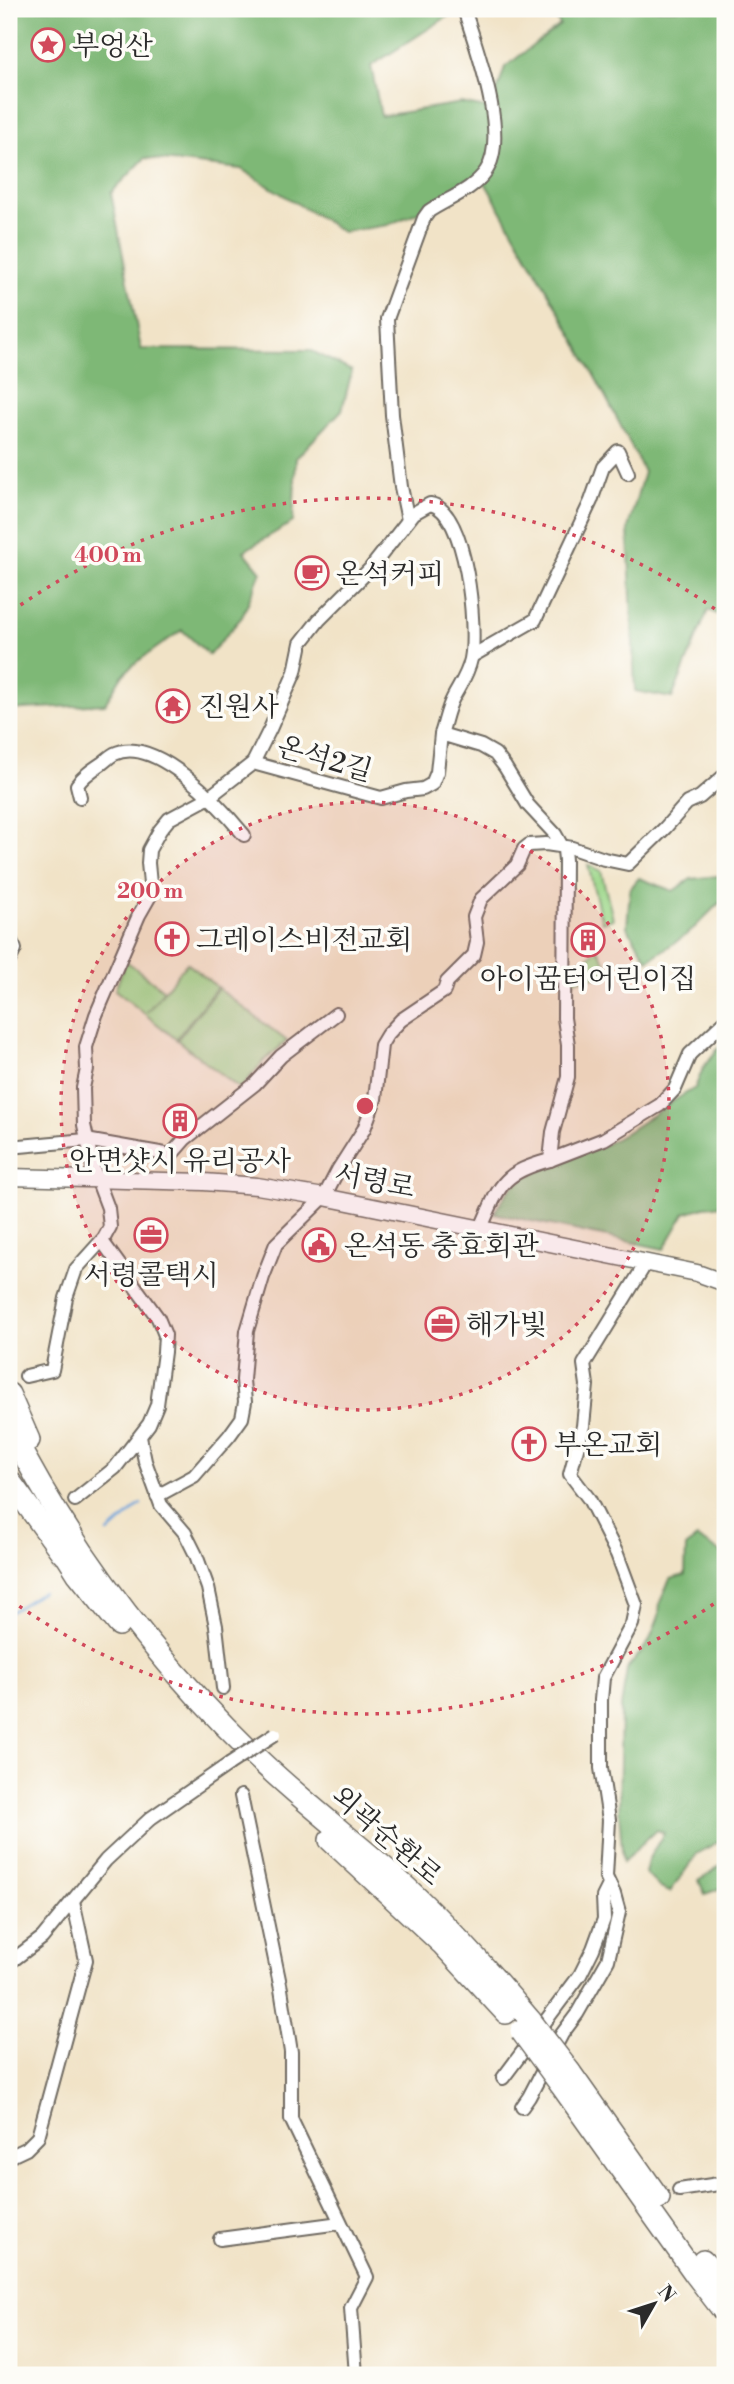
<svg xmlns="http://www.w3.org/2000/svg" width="734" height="2384" viewBox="0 0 734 2384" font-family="'Libre Bodoni','Noto Serif KR',serif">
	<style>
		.green { fill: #9dd78a; stroke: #64815a; stroke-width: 2 }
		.forest { fill: #7eb876; stroke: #547250; stroke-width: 2 }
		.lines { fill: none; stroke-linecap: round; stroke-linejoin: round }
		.stream { stroke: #6ca2d9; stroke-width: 2.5 }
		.street-casing { stroke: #706b62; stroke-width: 16 }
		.secondary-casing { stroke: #706b62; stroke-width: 19 }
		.highway-casing { stroke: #706b62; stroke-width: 24 }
		.street { stroke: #fff; stroke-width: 12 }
		.secondary { stroke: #fff; stroke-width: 16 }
		.highway { stroke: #fff; stroke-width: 21 }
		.street-bridge-casing { stroke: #706b62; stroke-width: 16; stroke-linecap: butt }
		.highway-bridge-casing { stroke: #706b62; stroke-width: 24; stroke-linecap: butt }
		.street-bridge { stroke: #fff; stroke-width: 12 }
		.highway-bridge { stroke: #fff; stroke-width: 21 }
		.ring { fill: none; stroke: #d1495b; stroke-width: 3.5; stroke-dasharray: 3.5 7 }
		.labels { text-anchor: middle; stroke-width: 7; stroke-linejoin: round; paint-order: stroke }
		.poi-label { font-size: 28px; fill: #2b2b2b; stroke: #fdfcf7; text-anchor: start }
		.street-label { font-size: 28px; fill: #2b2b2b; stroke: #fdfcf7 }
		.centre { fill: #d1495b; stroke: #fdfcf7; stroke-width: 3.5 }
		.ring-label { font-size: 21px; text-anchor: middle; font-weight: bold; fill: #d1495b; stroke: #fdfcf7; stroke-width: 7; stroke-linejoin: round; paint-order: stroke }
	</style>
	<rect width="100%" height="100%" fill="#fdfcf7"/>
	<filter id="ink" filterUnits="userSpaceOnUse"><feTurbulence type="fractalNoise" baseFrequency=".0143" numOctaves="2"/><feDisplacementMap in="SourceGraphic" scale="14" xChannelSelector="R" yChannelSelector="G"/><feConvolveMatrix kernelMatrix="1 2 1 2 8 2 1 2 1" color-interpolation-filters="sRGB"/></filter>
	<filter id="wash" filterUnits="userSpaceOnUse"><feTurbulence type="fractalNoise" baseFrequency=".00686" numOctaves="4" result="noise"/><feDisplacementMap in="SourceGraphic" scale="28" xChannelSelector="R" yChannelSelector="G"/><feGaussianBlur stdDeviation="1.57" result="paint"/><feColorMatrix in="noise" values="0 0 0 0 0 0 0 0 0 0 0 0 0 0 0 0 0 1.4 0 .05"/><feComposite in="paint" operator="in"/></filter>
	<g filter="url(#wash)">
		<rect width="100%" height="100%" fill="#f1e3c7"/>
		<g class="green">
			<path d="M588,865L601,871L613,919L602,922Z"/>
			<path d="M598,949L608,967L602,976L569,981V967L582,959L584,961Z"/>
			<path d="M126,961L164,990L147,1012L187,963L217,987L176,1039L115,990Z"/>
			<path d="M218,988L287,1041L263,1062L240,1089L177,1040Z"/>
		</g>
		<g class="forest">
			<path d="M9,9H451L453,13L371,66L381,116L461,103L491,109L505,67L560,25L551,9H725V618L708,610L672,698L635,691L628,528L644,472C594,370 537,272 480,174L440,203L388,225L343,232L241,169L145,158L111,193L141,349L310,350L352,371L342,410L296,458L293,522L244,551L261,572L242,617L209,655L182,630L134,664L121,677L105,704L9,710Z"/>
			<path d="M725,875V907L719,903L689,933L648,960L627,927L630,889L639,878L673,891L691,879Z"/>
			<path d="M725,1040V1205L704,1207L685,1213L664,1249L494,1213C500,1205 505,1193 513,1186C542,1161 584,1158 617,1138C644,1122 668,1103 695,1088L704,1066Z"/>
			<path d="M697,1538L725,1555V1839L721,1840L697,1854L670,1892L660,1888L645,1873L648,1860L664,1833L656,1830L623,1862L619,1812L621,1707L627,1669L649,1642L659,1616L660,1602L670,1579L685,1575L686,1546Z"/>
			<path d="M725,1862V1887L705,1894L699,1881Z"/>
		</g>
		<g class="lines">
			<g class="stream">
				<path d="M108,1533L141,1504"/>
				<path d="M9,1613L42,1592"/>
			</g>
		</g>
	</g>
	<g filter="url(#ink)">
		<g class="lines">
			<defs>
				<g id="street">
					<path d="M408,520L401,487L392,415L387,319L424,218L429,211C447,199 473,190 486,171C510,137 476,47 464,9"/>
					<path d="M472,656L535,620L591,501L603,467L618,451L628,473"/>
					<path d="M253,763L270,729L295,672L301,643L319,620L370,569L414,513L430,504C467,510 477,628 471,659C468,674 460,685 453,698C447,709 445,723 441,734"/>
					<path d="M80,797L77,785C83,776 92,770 101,764C105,761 109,757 114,754C155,734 221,807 244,835"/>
					<path d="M9,937L15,949L9,961"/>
					<path d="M9,1147L86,1140L171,1155L185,1139L255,1084L281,1056L336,1014"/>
					<path d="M550,1160L604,1139L660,1105L675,1089L690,1054L725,1021"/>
					<path d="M26,1376L52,1370L66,1298L76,1269L104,1238L110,1227L108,1208L94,1171L84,1125L83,1088L87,1069L86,1047L96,1015L139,915L151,894L148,863L149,850L160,830L169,819L208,798L253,763L381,798L406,791L423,789L432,784L437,772L441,734L481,746L495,754L505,767L528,805L555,834L564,850L565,860L564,1018L568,1045V1077L553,1132L550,1160C502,1173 500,1184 481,1228"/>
					<path d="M140,1437L145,1461L161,1505L185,1533L196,1555L208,1588L216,1626L223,1688"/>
					<path d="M157,1496L194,1476L229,1436L242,1418L245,1402L243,1380L247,1331L263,1277L276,1244L324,1197L338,1170L364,1129L375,1099L381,1045L387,1035L401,1020L444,991L447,982L474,955L477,942L474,917L481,899L517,865L524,849L529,845L546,844L572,848L604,859L628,864L665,828L687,803L700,797L725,775"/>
					<path d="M75,1500L115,1468L149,1424L157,1405L164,1352L165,1335L158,1318L102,1241"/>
					<path d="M241,1796L281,1989L291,2052V2119L367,2277L351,2308L356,2375"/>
					<path d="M9,1963L42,1938L106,1860L151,1818L229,1764"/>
					<path d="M503,2078L580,1975L593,1949L604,1919L603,1897L609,1885"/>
					<path d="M522,2107L529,2097L562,2034L577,2014L608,1960L619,1912L614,1894L606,1877L609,1820L601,1768V1700L603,1678L632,1624L636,1605L617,1554L589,1499L570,1474L583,1426L587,1385L584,1364L646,1263"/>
					<path d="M9,2157L26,2149L38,2137L86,1960L73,1901"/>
					<path d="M679,2190L725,2183"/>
					<path d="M220,2239L340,2223"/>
				</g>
				<path id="secondary" d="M9,1177L204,1182L257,1186L324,1197L697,1273L725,1283"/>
				<g id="highway">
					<path d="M9,1394L29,1440"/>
					<path d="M9,1427C71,1549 154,1658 252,1753C296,1796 346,1834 393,1875C443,1920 488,1969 531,2021"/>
					<path d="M9,1480L62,1553"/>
					<path d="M57,1541L78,1574L119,1625"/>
					<path d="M330,1840L443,1945L506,2013"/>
					<path d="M570,2072L659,2198"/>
					<path d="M560,2084L695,2274L725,2313"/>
					<path d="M703,2261L725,2285"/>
				</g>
			</defs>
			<use href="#street" class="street-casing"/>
			<use href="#secondary" class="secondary-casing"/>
			<use href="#highway" class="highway-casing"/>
			<use href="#street" class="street"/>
			<use href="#secondary" class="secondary"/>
			<use href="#highway" class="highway"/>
			<defs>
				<path id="street-bridge" d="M229,1764L275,1734"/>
				<g id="highway-bridge">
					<path d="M531,2021L570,2072"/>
					<path d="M521,2031L560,2084"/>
				</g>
			</defs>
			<use href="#street-bridge" class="street-bridge-casing"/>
			<use href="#highway-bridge" class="highway-bridge-casing"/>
			<use href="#street-bridge" class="street-bridge"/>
			<use href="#highway-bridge" class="highway-bridge"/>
		</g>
	</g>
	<circle cx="365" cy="1106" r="304" fill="#d1495b" fill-opacity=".12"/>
	<g class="ring">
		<circle cx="365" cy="1106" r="304"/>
		<path d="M722 1598A608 608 0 0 1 12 1601M12 611A608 608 0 0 1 722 614"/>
	</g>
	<defs>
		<symbol id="sight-ring" viewBox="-11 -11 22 22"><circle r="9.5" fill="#fdfcf7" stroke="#d1495b" stroke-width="1.5"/><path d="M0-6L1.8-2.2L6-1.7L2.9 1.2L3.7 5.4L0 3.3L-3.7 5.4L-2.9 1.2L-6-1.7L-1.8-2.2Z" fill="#d1495b"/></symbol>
		<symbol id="cafe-ring" viewBox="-11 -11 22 22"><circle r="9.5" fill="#fdfcf7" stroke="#d1495b" stroke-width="1.5"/><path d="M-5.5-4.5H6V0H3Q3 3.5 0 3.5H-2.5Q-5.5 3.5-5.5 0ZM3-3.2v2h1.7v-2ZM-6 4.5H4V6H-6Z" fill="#d1495b"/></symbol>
		<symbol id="temple-ring" viewBox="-11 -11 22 22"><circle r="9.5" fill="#fdfcf7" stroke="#d1495b" stroke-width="1.5"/><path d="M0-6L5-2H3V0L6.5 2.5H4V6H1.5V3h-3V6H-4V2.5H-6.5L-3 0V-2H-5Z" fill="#d1495b"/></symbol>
		<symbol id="church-ring" viewBox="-11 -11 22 22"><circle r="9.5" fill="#fdfcf7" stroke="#d1495b" stroke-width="1.5"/><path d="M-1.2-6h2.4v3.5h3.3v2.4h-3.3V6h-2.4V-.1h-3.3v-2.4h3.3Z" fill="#d1495b"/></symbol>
		<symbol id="building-ring" viewBox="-11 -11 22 22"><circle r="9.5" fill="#fdfcf7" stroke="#d1495b" stroke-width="1.5"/><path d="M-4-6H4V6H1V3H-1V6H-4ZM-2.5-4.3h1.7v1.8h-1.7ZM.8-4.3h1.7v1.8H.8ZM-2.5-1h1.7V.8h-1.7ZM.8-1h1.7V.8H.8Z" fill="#d1495b"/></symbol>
		<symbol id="office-ring" viewBox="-11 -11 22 22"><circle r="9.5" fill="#fdfcf7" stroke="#d1495b" stroke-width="1.5"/><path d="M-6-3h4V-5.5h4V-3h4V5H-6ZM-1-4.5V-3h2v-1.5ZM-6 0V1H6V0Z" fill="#d1495b"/></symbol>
		<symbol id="civic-ring" viewBox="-11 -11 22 22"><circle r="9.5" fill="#fdfcf7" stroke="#d1495b" stroke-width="1.5"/><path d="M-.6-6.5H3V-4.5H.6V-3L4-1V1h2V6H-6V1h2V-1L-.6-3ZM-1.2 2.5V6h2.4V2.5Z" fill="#d1495b"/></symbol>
	</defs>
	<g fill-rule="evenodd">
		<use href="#sight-ring" x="29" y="26" width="38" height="38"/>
		<use href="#cafe-ring" x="293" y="554" width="38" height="38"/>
		<use href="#temple-ring" x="154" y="687" width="38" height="38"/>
		<use href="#church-ring" x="153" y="920" width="38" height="38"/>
		<use href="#building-ring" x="569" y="921" width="38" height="38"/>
		<use href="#building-ring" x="161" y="1102" width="38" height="38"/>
		<use href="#office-ring" x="132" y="1216" width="38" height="38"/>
		<use href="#civic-ring" x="300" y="1226" width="38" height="38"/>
		<use href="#office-ring" x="423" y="1305" width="38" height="38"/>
		<use href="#church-ring" x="510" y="1425" width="38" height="38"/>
	</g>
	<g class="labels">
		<g class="poi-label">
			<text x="72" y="55">부엉산</text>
			<text x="336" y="583">온석커피</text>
			<text x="198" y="716">진원사</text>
			<text x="196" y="949">그레이스비전교회</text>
			<text x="588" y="988" text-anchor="middle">아이꿈터어린이집</text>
			<text x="180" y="1170" text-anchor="middle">안면샷시 유리공사</text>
			<text x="344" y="1255">온석동 충효회관</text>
			<text x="151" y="1284" text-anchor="middle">서령콜택시</text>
			<text x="466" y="1334">해가빛</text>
			<text x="554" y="1454">부온교회</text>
		</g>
		<g class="street-label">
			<text transform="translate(325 758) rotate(16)" y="10">온석2길</text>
			<text transform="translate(375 1180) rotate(11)" y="10">서령로</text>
			<text transform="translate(387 1835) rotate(41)" y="10">외곽순환로</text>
		</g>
	</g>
	<circle cx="365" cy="1106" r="10" class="centre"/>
	<g class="ring-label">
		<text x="108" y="562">400 m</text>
		<text x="150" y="898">200 m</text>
	</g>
	<rect width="734" height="2384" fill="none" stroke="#fdfcf7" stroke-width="35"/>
	<g transform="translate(654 2304) rotate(51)" stroke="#fdfcf7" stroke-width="5" paint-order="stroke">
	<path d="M0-5L12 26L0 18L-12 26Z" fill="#2b2b2b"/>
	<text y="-10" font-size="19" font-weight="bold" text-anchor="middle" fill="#2b2b2b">N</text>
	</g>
</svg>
